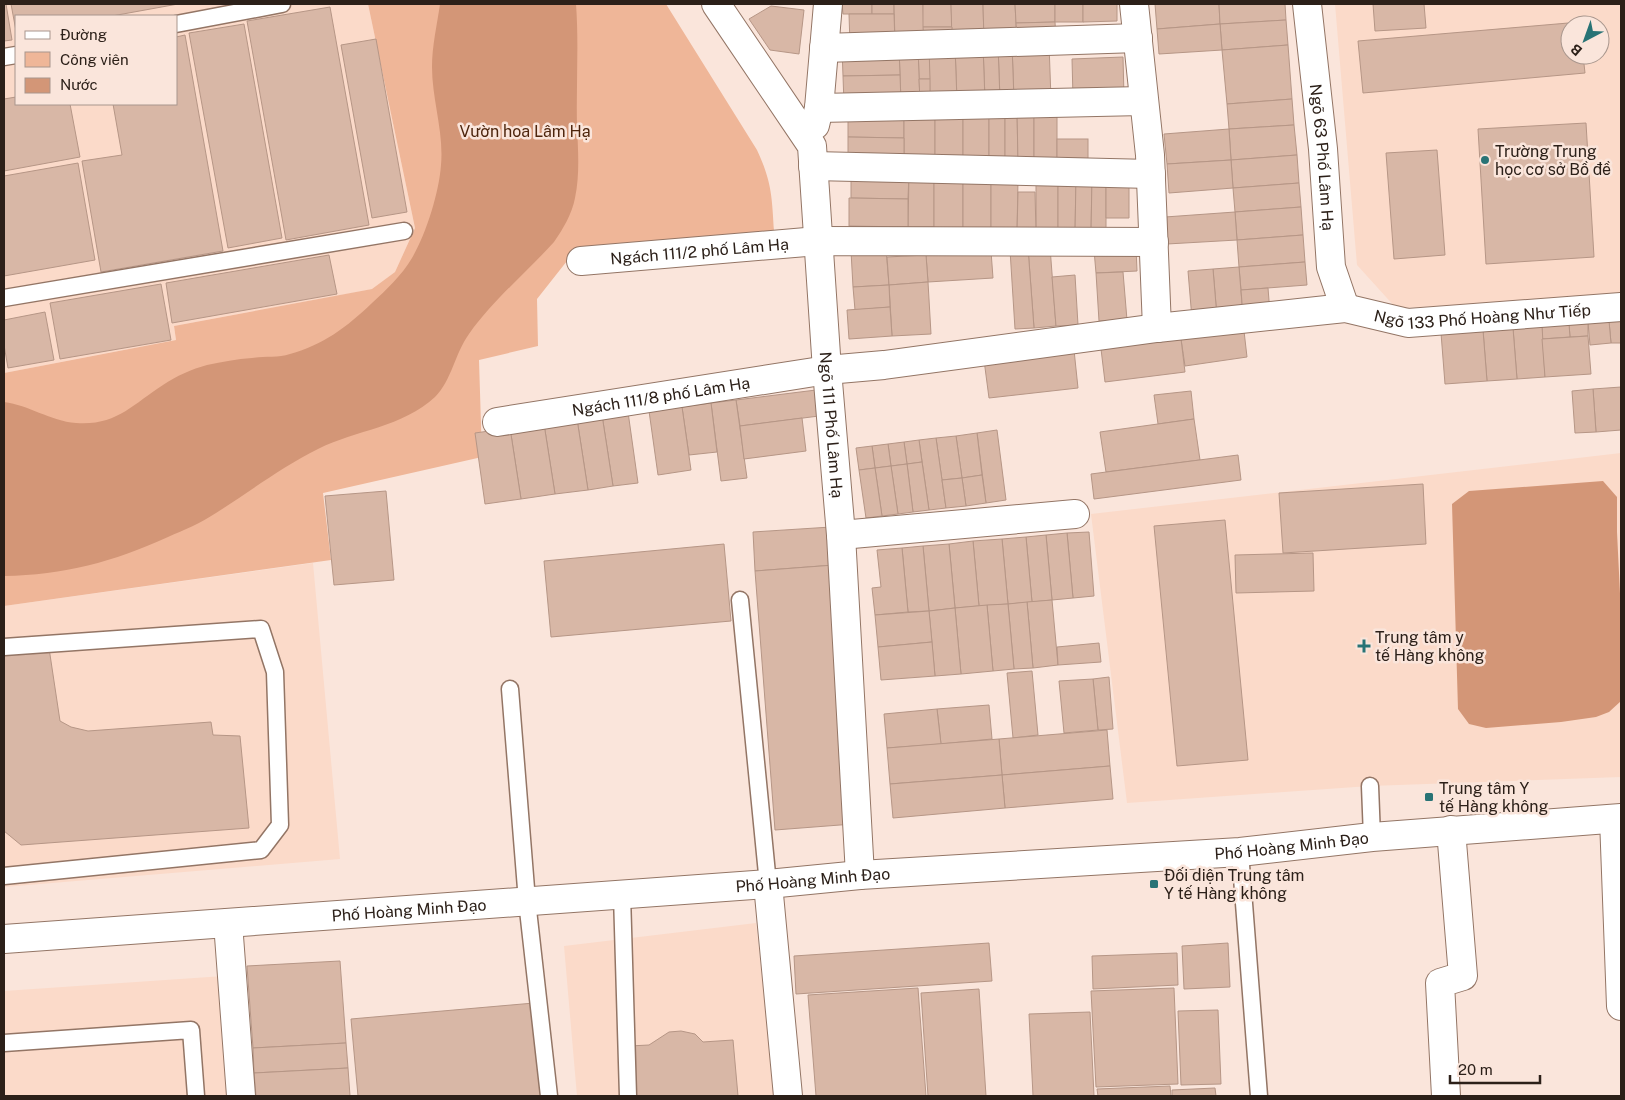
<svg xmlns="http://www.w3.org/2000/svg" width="1625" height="1100" viewBox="0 0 1625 1100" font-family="'Public Sans',sans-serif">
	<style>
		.built { fill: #fbdac9; fill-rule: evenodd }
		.green { fill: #efb698 }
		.water { fill: #d39677 }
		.building { fill: #d8b7a6; stroke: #b69686 }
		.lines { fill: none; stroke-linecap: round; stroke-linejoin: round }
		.lane-casing { stroke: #937565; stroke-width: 19 }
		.street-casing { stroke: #937565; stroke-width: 30 }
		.secondary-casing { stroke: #937565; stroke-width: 30 }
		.lane { stroke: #fff; stroke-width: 16 }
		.street { stroke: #fff; stroke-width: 28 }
		.secondary { stroke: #fff; stroke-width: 28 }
		.poi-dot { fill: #287375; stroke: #fae5db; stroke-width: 2 }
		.labels { text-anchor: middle; stroke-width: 5; stroke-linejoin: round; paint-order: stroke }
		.park-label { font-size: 16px; fill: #4d250d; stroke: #fae5db }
		.poi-label { font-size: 16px; fill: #2c2019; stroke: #fae5db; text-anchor: start }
		.street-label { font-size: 16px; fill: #2c2019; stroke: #fae5db }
	</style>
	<rect width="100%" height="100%" fill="#fae5db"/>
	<g class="built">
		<path d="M4,4H368L415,228L395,272L373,289L174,326L176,340L4,373ZM16,16H176V104H16Z"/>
		<path d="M1335,4H1621V299L1396,308L1357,265ZM1570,25H1600V55H1570Z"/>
		<path d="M1621,453V777L1370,786L1127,803L1091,514Z"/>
		<path d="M313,563L340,859L4,887V606Z"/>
		<path d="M756,923L775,1096H577L564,946Z"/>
		<path d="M224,976L232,1096H4V991Z"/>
	</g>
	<path class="green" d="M368,4H666L757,150C772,182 772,198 774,231L578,247L537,299L538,346L479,360L482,457L323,493L331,560L4,606V373L176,340L174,326L372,289L395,272L415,228Z"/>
	<g class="water">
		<path d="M440,4H576C579,44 576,85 577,126C578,150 580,174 575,198C572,214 563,229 554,242C526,273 493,300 469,334C455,353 452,380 435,397C403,427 356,430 318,449C282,467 249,492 216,513C201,523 184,530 168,537C113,562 64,575 4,576V402C29,405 50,421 76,423C116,426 132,405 163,385C176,376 192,369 207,365C222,362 237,359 252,358C264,356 278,358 290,354C323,345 347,327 372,303C386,290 402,275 412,258C426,234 439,193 441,165C444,132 432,100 432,67C432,46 437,25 440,4Z"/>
		<path d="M1603,481L1617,497V532L1621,614V701L1609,712L1596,717L1561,722L1486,728L1469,724L1458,709L1452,504L1469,491Z"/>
	</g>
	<g class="building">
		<path d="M4,4H6L12,40L4,41Z"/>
		<path d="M11,4H178L112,16H16V31Z"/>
		<path d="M842,4H872V14H843Z"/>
		<rect x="872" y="4" width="22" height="10"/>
		<path d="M894,4H923L924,43H895Z"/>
		<path d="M923,4H951L952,27H923Z"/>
		<path d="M951,4H983L984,41L952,42Z"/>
		<path d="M983,4H1015L1017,41H984Z"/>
		<path d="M1015,4H1055V22L1016,23Z"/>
		<rect x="1055" y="4" width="28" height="18"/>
		<path d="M1083,4H1117V21L1083,22Z"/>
		<path d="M1155,4H1219L1220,24L1157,29Z"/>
		<path d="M1219,4H1285L1286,20L1220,24Z"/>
		<path d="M1373,4H1424L1426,28L1375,31Z"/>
		<path d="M771,6L804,10L799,54L770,50L749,19Z"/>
		<path d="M330,7L369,225L286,240L247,21Z"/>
		<path d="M849,14H894L895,43L850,45Z"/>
		<path d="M1286,20L1288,45L1222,50L1220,24Z"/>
		<path d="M1055,22L1056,40L1017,41L1016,23Z"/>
		<path d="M1580,22V25H1570V55H1583L1585,73L1363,93L1358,41Z"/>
		<path d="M244,24L282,238L228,248L189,33Z"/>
		<path d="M1220,24L1222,50L1159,54L1157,29Z"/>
		<path d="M923,27H952V42L924,43Z"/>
		<path d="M185,35L223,251L101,272L82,161L122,155L113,104H176V37Z"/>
		<path d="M376,39L407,212L372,218L341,45Z"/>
		<path d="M1049,44L1051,99L1014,100L1012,45Z"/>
		<path d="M998,45H1012L1014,100H1000Z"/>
		<path d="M998,45L1000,100H985L983,46Z"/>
		<path d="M1288,45L1292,99L1227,104L1222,50Z"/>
		<path d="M955,46H983L985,100L957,101Z"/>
		<path d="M955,46L957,101L930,102L929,47Z"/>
		<path d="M918,47H929L930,79H919Z"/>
		<path d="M918,47L920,102H901L899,48Z"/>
		<path d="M899,48L900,75L843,76L842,49Z"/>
		<path d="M1123,57L1124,97L1073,98L1072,59Z"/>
		<path d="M900,75L901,102L844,104L843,76Z"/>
		<path d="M919,79H930V102H920Z"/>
		<path d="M16,97V104H70L80,157L4,171V99Z"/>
		<path d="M1292,99L1294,125L1229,129L1227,104Z"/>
		<path d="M848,109H904V138L848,137Z"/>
		<rect x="904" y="109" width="31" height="54"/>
		<path d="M935,109H963V164L935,163Z"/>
		<path d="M963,109L989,110V164H963Z"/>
		<rect x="989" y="110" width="16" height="54"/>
		<path d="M1005,110H1017L1018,164H1005Z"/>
		<path d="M1017,110H1034V164H1018Z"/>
		<rect x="1034" y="110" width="23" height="54"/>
		<path d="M1586,123L1594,257L1486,264L1478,129Z"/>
		<path d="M1294,125L1297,155L1231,160L1229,129Z"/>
		<path d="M1229,129L1231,160L1167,164L1164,134Z"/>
		<path d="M848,137L904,138V163H848Z"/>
		<rect x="1057" y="139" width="31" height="25"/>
		<path d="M1437,150L1445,255L1394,259L1386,153Z"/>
		<path d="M1297,155L1299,183L1233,188L1231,160Z"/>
		<path d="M1231,160L1233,188L1169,193L1167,164Z"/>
		<path d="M78,163L95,260L4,276V176Z"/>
		<path d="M851,173H909L908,199L851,198Z"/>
		<path d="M909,173H934V227H908Z"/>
		<path d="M1036,176H1058V234L1036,233Z"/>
		<path d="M1058,176H1076L1075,234H1058Z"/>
		<path d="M1076,176H1092L1091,234H1075Z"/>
		<path d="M1092,176H1106V234H1091Z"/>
		<path d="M1106,176L1129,177V218H1106Z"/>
		<path d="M934,178L963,179V233H934Z"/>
		<rect x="963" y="179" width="28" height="54"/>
		<path d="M991,179H1018L1017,233H991Z"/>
		<path d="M1299,183L1301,207L1235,212L1233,188Z"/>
		<path d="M1018,192H1035L1036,233H1017Z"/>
		<path d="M849,198L908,199V227L849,226Z"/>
		<path d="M1301,207L1303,235L1237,240L1235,212Z"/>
		<path d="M1235,212L1237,240L1167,244L1165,217Z"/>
		<path d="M1303,235L1305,262L1239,267L1237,240Z"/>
		<path d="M1050,247L1056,326L1034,328L1028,248Z"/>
		<path d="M1028,248L1034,328L1015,329L1010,250Z"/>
		<path d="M1136,248L1137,271L1096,273L1094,250Z"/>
		<path d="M886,249L889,285L853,287L851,251Z"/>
		<path d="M991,251L993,278L928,282L926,255Z"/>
		<path d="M329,255L337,294L172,323L166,283Z"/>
		<path d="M926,255L928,282L889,285L887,257Z"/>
		<path d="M1305,262L1307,285L1241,290L1239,267Z"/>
		<path d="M1239,267L1243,316L1217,317L1213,269Z"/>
		<path d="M1213,269L1217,317L1192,319L1188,271Z"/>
		<path d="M1123,272L1127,320L1099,321L1096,273Z"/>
		<path d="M1075,275L1078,325L1056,326L1052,277Z"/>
		<path d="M928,282L931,334L892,336L889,285Z"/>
		<path d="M161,284L171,340L60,359L50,303Z"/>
		<path d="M889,285L890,307L855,310L853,287Z"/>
		<path d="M1268,288L1270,313L1243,316L1241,290Z"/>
		<path d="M890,307L892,336L849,339L847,310Z"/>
		<path d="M45,312L54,360L8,368L4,345V320Z"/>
		<path d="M1621,320V343H1611L1609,321Z"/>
		<path d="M1609,321L1611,343L1590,345L1588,322Z"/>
		<path d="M1588,322V336L1570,337L1569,324Z"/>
		<path d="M1569,324L1570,337L1542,339V326Z"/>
		<path d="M1542,326L1545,377L1517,379L1513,328Z"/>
		<path d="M1513,328L1517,379L1487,381L1483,330Z"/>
		<path d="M1483,330L1487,381L1445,384L1441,333Z"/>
		<path d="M1244,331L1247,357L1185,366L1181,339Z"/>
		<path d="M1588,336L1591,374L1545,377L1542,339Z"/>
		<path d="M1181,339L1185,372L1105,382L1101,349Z"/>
		<path d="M1074,350L1078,388L989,398L984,360Z"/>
		<path d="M1621,387V430L1596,432L1593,389Z"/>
		<path d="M1593,389L1596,432L1575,433L1572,391Z"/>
		<path d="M816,390L819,416L740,426L736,400Z"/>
		<path d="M1191,391L1194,419L1158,424L1154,395Z"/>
		<path d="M736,400L747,478L721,481L711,403Z"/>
		<path d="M711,403L717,452L689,455L682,407Z"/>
		<path d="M682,407L691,470L658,475L649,411Z"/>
		<path d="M628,412L638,483L613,486L602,415Z"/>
		<path d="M602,415L613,486L588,490L577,419Z"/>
		<path d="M802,418L806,451L744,459L740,426Z"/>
		<path d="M577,419L588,490L555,494L544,424Z"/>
		<path d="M1194,419L1200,460L1106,472L1100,432Z"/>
		<path d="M544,424L555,494L521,499L510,428Z"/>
		<path d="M510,428L521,499L485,504L475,433Z"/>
		<path d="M997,430L1006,500L986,503L977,433Z"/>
		<path d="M977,433L982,475L962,478L956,436Z"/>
		<path d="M956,436L962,478L942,480L936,438Z"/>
		<path d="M936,438L946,508L929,510L919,440Z"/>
		<path d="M919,440L922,462L907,464L904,442Z"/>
		<path d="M904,442L907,464L891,466L888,444Z"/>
		<path d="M888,444L891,466L875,468L872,446Z"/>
		<path d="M872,446L875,468L859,470L856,448Z"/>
		<path d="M1238,455L1241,480L1094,499L1091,474Z"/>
		<path d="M922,462L929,510L913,512L907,464Z"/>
		<path d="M907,464L913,512L898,514L891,466Z"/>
		<path d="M891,466L898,514L882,516L875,468Z"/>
		<path d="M875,468L882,516L866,518L859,470Z"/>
		<path d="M982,475L986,503L966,506L962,478Z"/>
		<path d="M962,478L966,506L946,508L942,480Z"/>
		<path d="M1423,484L1426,544L1283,553L1279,493Z"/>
		<path d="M386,491L394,580L334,585L325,496Z"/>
		<path d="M1225,520L1248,760L1177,766L1154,526Z"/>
		<path d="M831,527L834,565L755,571L753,532Z"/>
		<path d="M1089,532L1094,596L1073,598L1067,533Z"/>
		<path d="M1067,533L1073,598L1052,600L1046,535Z"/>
		<path d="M1046,535L1052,600L1032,602L1026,537Z"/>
		<path d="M1026,537L1032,602L1008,604L1002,539Z"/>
		<path d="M1002,539L1008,604L979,606L973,541Z"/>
		<path d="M973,541L979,606L955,608L949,544Z"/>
		<path d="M724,544L731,621L551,637L544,561Z"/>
		<path d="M949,544L955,608L929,611L923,546Z"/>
		<path d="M923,546L929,611L908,612L902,548Z"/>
		<path d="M902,548L908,612L875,615L872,588L881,587L877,550Z"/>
		<path d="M1313,553L1314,591L1236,593L1235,555Z"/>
		<path d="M834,565L853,824L775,830L755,571Z"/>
		<path d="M1052,600L1058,665L1033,668L1027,602Z"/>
		<path d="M1027,602L1033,668L1014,669L1008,604Z"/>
		<path d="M1008,604L1014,669L993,671L987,605Z"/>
		<path d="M987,605L993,671L961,674L955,608Z"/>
		<path d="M955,608L961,674L935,676L929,611Z"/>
		<path d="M929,611L932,642L878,647L875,615Z"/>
		<path d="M932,642L935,676L881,680L878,647Z"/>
		<path d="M1099,643L1101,662L1058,665L1057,647Z"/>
		<path d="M49,648L60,721L71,727L88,731L211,722L213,735L240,736L249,828L21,845L4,831V653Z"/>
		<path d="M1032,671L1038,735L1013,738L1007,673Z"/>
		<path d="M1109,677L1113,729L1098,730L1093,679Z"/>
		<path d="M1093,679L1098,730L1064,733L1059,681Z"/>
		<path d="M989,705L992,739L941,744L937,709Z"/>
		<path d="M937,709L941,744L887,748L884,714Z"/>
		<path d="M1107,730L1110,766L1002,775L999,739Z"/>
		<path d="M999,739L1002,775L890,784L887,748Z"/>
		<path d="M1110,766L1113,799L1005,808L1002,775Z"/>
		<path d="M1002,775L1005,808L893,818L890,784Z"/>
		<path d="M989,943L992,981L796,994L794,956Z"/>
		<path d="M1228,943L1230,987L1184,989L1182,946Z"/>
		<path d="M1177,953L1178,985L1093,989L1092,956Z"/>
		<path d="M340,961L346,1043L253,1048L247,966Z"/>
		<path d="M918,988L926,1096H816L808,995Z"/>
		<path d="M1174,988L1178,1084L1096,1087L1091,991Z"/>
		<path d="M979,989L986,1096H928L921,993Z"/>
		<path d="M534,1003L542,1096H358L351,1019Z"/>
		<path d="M1218,1010L1221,1084L1181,1085L1178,1011Z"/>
		<path d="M1090,1012L1094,1096H1033L1029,1014Z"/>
		<path d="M681,1031L695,1034L703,1042L733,1040L738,1096H634L629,1046L649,1045L669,1032Z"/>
		<path d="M346,1043L348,1068L254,1073L253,1048Z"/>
		<path d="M348,1068L350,1096H256L254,1073Z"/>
		<path d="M1170,1086L1171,1096H1098L1097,1089Z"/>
		<path d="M1215,1088L1216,1096H1172V1090Z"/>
	</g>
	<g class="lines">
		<defs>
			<g id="lane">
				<path d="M176,24L282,4"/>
				<path d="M4,57L16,55"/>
				<path d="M4,298L404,231"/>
				<path d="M740,600L768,884"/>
				<path d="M4,647L261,629L275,672L280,825L261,850L4,876"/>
				<path d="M510,689L527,901L549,1096"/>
				<path d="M1370,786L1372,837"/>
				<path d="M1240,852L1259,1096"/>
				<path d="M622,895L628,1096"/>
				<path d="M4,1043L191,1030L196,1096"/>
			</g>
			<g id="street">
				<path id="s1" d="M716,4L812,146L827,370L841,535L860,875"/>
				<path d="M1134,4L1150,155L1157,328"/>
				<path id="s2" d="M1307,4L1323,149L1331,267L1345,308"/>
				<path d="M824,48L1138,38"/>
				<path d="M819,108L1143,101"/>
				<path d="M815,125L819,108L828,4"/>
				<path d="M813,166L1151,174"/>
				<path id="s3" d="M581,261L818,241L1154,242"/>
				<path id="s4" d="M497,422L827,370L884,365L1157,328L1345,308L1408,323L1621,307"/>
				<path d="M841,535L1075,514"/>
				<path d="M1614,819L1621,1006"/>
				<path d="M768,884L788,1096"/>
				<path d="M228,923L241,1096"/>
				<path d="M1446,1096L1440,983L1463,976L1451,830"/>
			</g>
			<g id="secondary">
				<path id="s5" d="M4,939L768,884L860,875L1240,852L1372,837L1621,818"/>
			</g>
		</defs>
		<use href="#lane" class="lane-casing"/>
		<use href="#street" class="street-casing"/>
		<use href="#secondary" class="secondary-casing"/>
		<use href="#lane" class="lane"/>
		<use href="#street" class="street"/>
		<use href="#secondary" class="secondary"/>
	</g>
	<g class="poi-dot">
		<circle cx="1485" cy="160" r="5"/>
		<path d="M1361.5 638.5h5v5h5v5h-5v5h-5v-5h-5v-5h5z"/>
		<rect x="1424" y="792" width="10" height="10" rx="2.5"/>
		<rect x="1149" y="879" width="10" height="10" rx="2.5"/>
	</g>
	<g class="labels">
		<g class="park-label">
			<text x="525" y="137">Vườn hoa Lâm Hạ</text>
		</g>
		<g class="poi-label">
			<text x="1495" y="157">Trường Trung<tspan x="1495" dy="18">học cơ sở Bồ đề</tspan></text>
			<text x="1375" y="643">Trung tâm y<tspan x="1375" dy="18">tế Hàng không</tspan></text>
			<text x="1439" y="794">Trung tâm Y<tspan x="1439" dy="18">tế Hàng không</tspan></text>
			<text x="1164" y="881">Đối diện Trung tâm<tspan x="1164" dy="18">Y tế Hàng không</tspan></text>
		</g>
		<g class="street-label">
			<text dy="6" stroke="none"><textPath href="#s2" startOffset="154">Ngõ 63 Phố Lâm Hạ</textPath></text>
			<text dy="6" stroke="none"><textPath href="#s3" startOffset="119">Ngách 111/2 phố Lâm Hạ</textPath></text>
			<text dy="6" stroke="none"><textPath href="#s4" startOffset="995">Ngõ 133 Phố Hoàng Như Tiếp</textPath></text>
			<text dy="6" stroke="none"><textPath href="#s4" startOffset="166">Ngách 111/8 phố Lâm Hạ</textPath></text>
			<text dy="6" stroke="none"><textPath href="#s1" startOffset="451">Ngõ 111 Phố Lâm Hạ</textPath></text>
			<text dy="6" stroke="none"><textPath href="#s5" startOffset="1291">Phố Hoàng Minh Đạo</textPath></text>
			<text dy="6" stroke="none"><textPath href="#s5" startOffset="811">Phố Hoàng Minh Đạo</textPath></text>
			<text dy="6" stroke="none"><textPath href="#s5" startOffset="406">Phố Hoàng Minh Đạo</textPath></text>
		</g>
	</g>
	<rect width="1625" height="1100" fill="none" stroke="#2c2019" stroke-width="10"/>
	<rect x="15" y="15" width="162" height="90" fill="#fae5db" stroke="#a8968d"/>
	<rect x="25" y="31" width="25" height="8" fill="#ffffff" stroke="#a8968d"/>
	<text x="60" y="40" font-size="15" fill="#2c2019">Đường</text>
	<rect x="25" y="52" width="25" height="15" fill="#efb698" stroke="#a8968d"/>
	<text x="60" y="65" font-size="15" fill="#2c2019">Công viên</text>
	<rect x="25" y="78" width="25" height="15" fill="#d39677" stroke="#a8968d"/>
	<text x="60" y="90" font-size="15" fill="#2c2019">Nước</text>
	<g transform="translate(1585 40) rotate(221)"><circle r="24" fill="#fae5db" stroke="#a8968d"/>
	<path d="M0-4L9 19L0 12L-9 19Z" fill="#287375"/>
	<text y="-8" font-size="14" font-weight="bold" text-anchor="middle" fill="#2c2019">B</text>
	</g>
	<path d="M1450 1075v8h90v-8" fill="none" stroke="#2c2019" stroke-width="2.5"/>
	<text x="1458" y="1075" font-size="15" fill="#2c2019" stroke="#fae5db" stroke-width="4" paint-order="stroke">20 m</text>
</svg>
